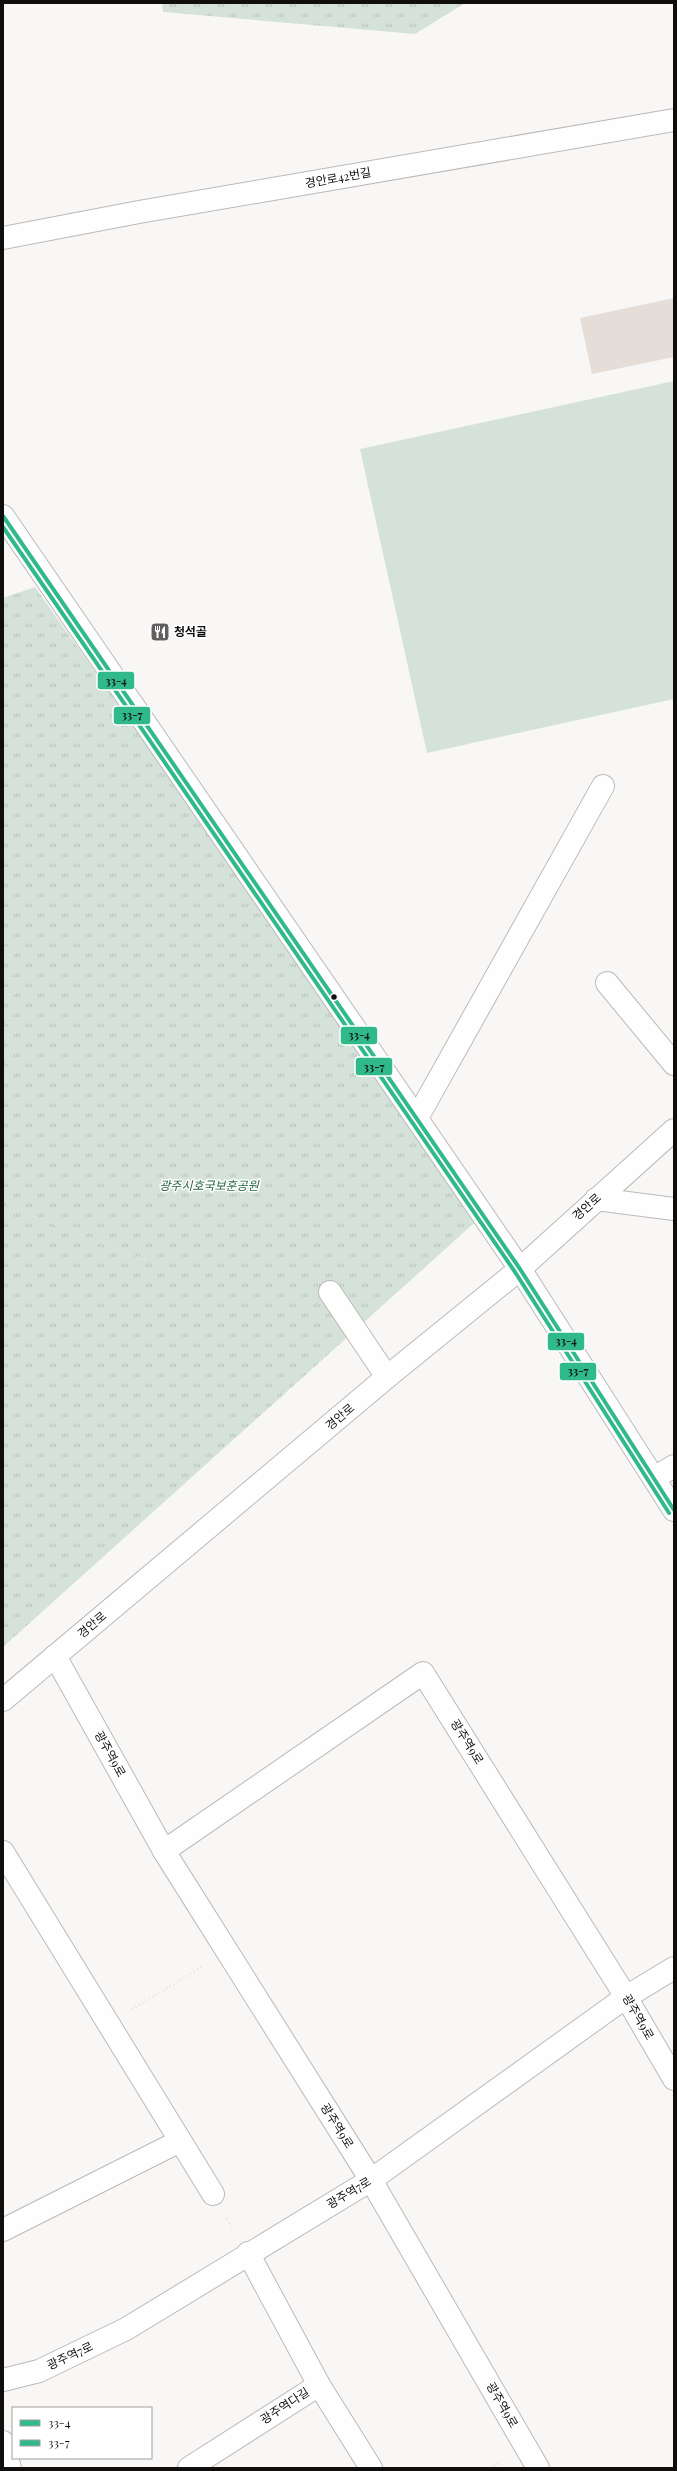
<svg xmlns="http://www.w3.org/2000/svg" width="677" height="2471" viewBox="0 0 677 2471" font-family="'Playfair Display','Noto Sans KR',serif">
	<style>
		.park { fill: url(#park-tufts) }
		.garden { fill: #d5e2d9 }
		.building { fill: #e5ddd8 }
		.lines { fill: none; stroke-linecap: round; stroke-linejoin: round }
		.minor-casing { stroke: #bcbab9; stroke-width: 24 }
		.path { stroke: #e4e3e3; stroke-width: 2.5; stroke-dasharray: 1 3; stroke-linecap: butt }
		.minor { stroke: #fefefe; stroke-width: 22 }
		.bus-1-casing { stroke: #fff; stroke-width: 7 }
		.bus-2-casing { stroke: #fff; stroke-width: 7 }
		.bus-1 { stroke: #30b98b; stroke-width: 4 }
		.bus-2 { stroke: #30b98b; stroke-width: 4 }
		.bus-dot { fill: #100e0d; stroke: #fff; stroke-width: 1.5 }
		.labels { text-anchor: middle; stroke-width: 3; stroke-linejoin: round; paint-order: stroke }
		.street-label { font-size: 12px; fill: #100e0d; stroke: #fff }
		.poi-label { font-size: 12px; font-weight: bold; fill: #100e0d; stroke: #fff; text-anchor: start }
		.park-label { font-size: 12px; font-style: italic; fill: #276449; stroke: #fff }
		.line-badge { stroke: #fff; stroke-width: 1.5 }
		.pale-badge-label { font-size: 11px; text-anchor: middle; font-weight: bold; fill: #111 }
	</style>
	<defs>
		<pattern id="park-tufts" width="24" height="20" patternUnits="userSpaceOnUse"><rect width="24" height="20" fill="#d5e2d9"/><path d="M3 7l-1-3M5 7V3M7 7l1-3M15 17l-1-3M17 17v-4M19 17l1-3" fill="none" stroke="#b6c1b9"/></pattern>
	</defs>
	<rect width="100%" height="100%" fill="#f9f7f5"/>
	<g class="park">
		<path d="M162,3H465L415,34L163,12Z"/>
		<path d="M35,587L482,1216L3,1647V598Z"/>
	</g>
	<path class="garden" d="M674,381V699L427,753L360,449Z"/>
	<path class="building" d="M674,298V357L592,374L580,318Z"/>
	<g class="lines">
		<defs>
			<g id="minor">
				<path d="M3,238L139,212L674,120"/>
				<path d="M3,516L520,1269L674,1510"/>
				<path d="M607,983L674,1064"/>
				<path d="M417,1118L603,786"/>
				<path d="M596,1199L674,1209"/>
				<path d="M330,1292L387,1377"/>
				<path d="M654,1478L674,1466"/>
				<path d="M55,1656L164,1851L371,2180L538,2468"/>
				<path d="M3,1700L387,1377L520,1269L674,1130"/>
				<path d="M164,1851L423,1673L626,1997L674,2079"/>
				<path d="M3,1852L213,2194"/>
				<path d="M3,2230L180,2141"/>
				<path d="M248,2253L319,2385L371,2468"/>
				<path d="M3,2380L39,2371L126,2329L371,2180L626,1997L674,1968"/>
				<path d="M3,2442L10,2468"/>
				<path d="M189,2468L319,2385"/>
			</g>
		</defs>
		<use href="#minor" class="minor-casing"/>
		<g class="path">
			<path d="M3,935L10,960L8,1072L3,1087"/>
			<path d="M3,1204L148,1261"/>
			<path d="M132,2009L202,1967"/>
			<path d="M227,2219L233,2228"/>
			<path d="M490,2468L500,2462"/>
		</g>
		<use href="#minor" class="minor"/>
		<defs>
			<path id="bus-1" d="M3,516L520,1269L674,1510"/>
			<path id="bus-2" d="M3,527L515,1272L669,1513"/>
		</defs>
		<use href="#bus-1" class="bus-1-casing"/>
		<use href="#bus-2" class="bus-2-casing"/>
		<use href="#bus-1" class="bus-1"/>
		<use href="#bus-2" class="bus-2"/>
	</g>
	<defs>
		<symbol id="restaurant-square" viewBox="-11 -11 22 22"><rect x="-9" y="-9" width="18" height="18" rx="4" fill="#62605e" stroke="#fff"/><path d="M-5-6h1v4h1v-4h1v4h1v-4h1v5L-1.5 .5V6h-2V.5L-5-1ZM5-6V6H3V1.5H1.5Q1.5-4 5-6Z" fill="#fff"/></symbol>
	</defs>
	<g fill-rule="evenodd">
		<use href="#restaurant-square" x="149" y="621" width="22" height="22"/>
	</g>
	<circle class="bus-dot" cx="334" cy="997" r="3.5"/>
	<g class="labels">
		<g class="street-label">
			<text transform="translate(338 178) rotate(-10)" y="4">경안로42번길</text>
			<text transform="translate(587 1207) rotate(-42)" y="4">경안로</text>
			<text transform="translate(340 1417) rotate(-40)" y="4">경안로</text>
			<text transform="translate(92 1625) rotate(-40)" y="4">경안로</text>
			<text transform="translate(467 1742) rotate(58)" y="4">광주역9로</text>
			<text transform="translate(110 1754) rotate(61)" y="4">광주역9로</text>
			<text transform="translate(638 2017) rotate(60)" y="4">광주역9로</text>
			<text transform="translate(337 2126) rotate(58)" y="4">광주역9로</text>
			<text transform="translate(349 2193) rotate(-31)" y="4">광주역7로</text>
			<text transform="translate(70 2356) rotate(-25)" y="4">광주역7로</text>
			<text transform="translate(502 2405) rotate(60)" y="4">광주역9로</text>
			<text transform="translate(285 2406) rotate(-33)" y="4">광주역다길</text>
		</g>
		<g class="poi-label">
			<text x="174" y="636">청석골</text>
		</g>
		<g class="park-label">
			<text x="209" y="1190">광주시호국보훈공원</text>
		</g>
	</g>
	<g class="line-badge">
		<rect x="97" y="671" width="38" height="19" rx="4" fill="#30b98b"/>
		<rect x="113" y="706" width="38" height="19" rx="4" fill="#30b98b"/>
		<rect x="340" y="1026" width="38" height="19" rx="4" fill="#30b98b"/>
		<rect x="355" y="1057" width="38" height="19" rx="4" fill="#30b98b"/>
		<rect x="547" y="1332" width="38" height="19" rx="4" fill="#30b98b"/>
		<rect x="559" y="1362" width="38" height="19" rx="4" fill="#30b98b"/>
	</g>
	<g class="pale-badge-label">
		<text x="116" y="685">33-4</text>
		<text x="132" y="719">33-7</text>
		<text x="359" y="1039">33-4</text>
		<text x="374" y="1071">33-7</text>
		<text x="566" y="1345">33-4</text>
		<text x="578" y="1375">33-7</text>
	</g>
	<rect width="677" height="2471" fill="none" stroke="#100e0d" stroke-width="8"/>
	<rect x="12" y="2407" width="140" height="52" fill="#ffffff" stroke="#9f9f9e"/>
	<rect x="20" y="2420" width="20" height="6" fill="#30b98b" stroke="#9f9f9e"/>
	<text x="48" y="2427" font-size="12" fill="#100e0d">33-4</text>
	<rect x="20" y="2440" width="20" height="6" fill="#30b98b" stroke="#9f9f9e"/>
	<text x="48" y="2447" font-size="12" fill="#100e0d">33-7</text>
</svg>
